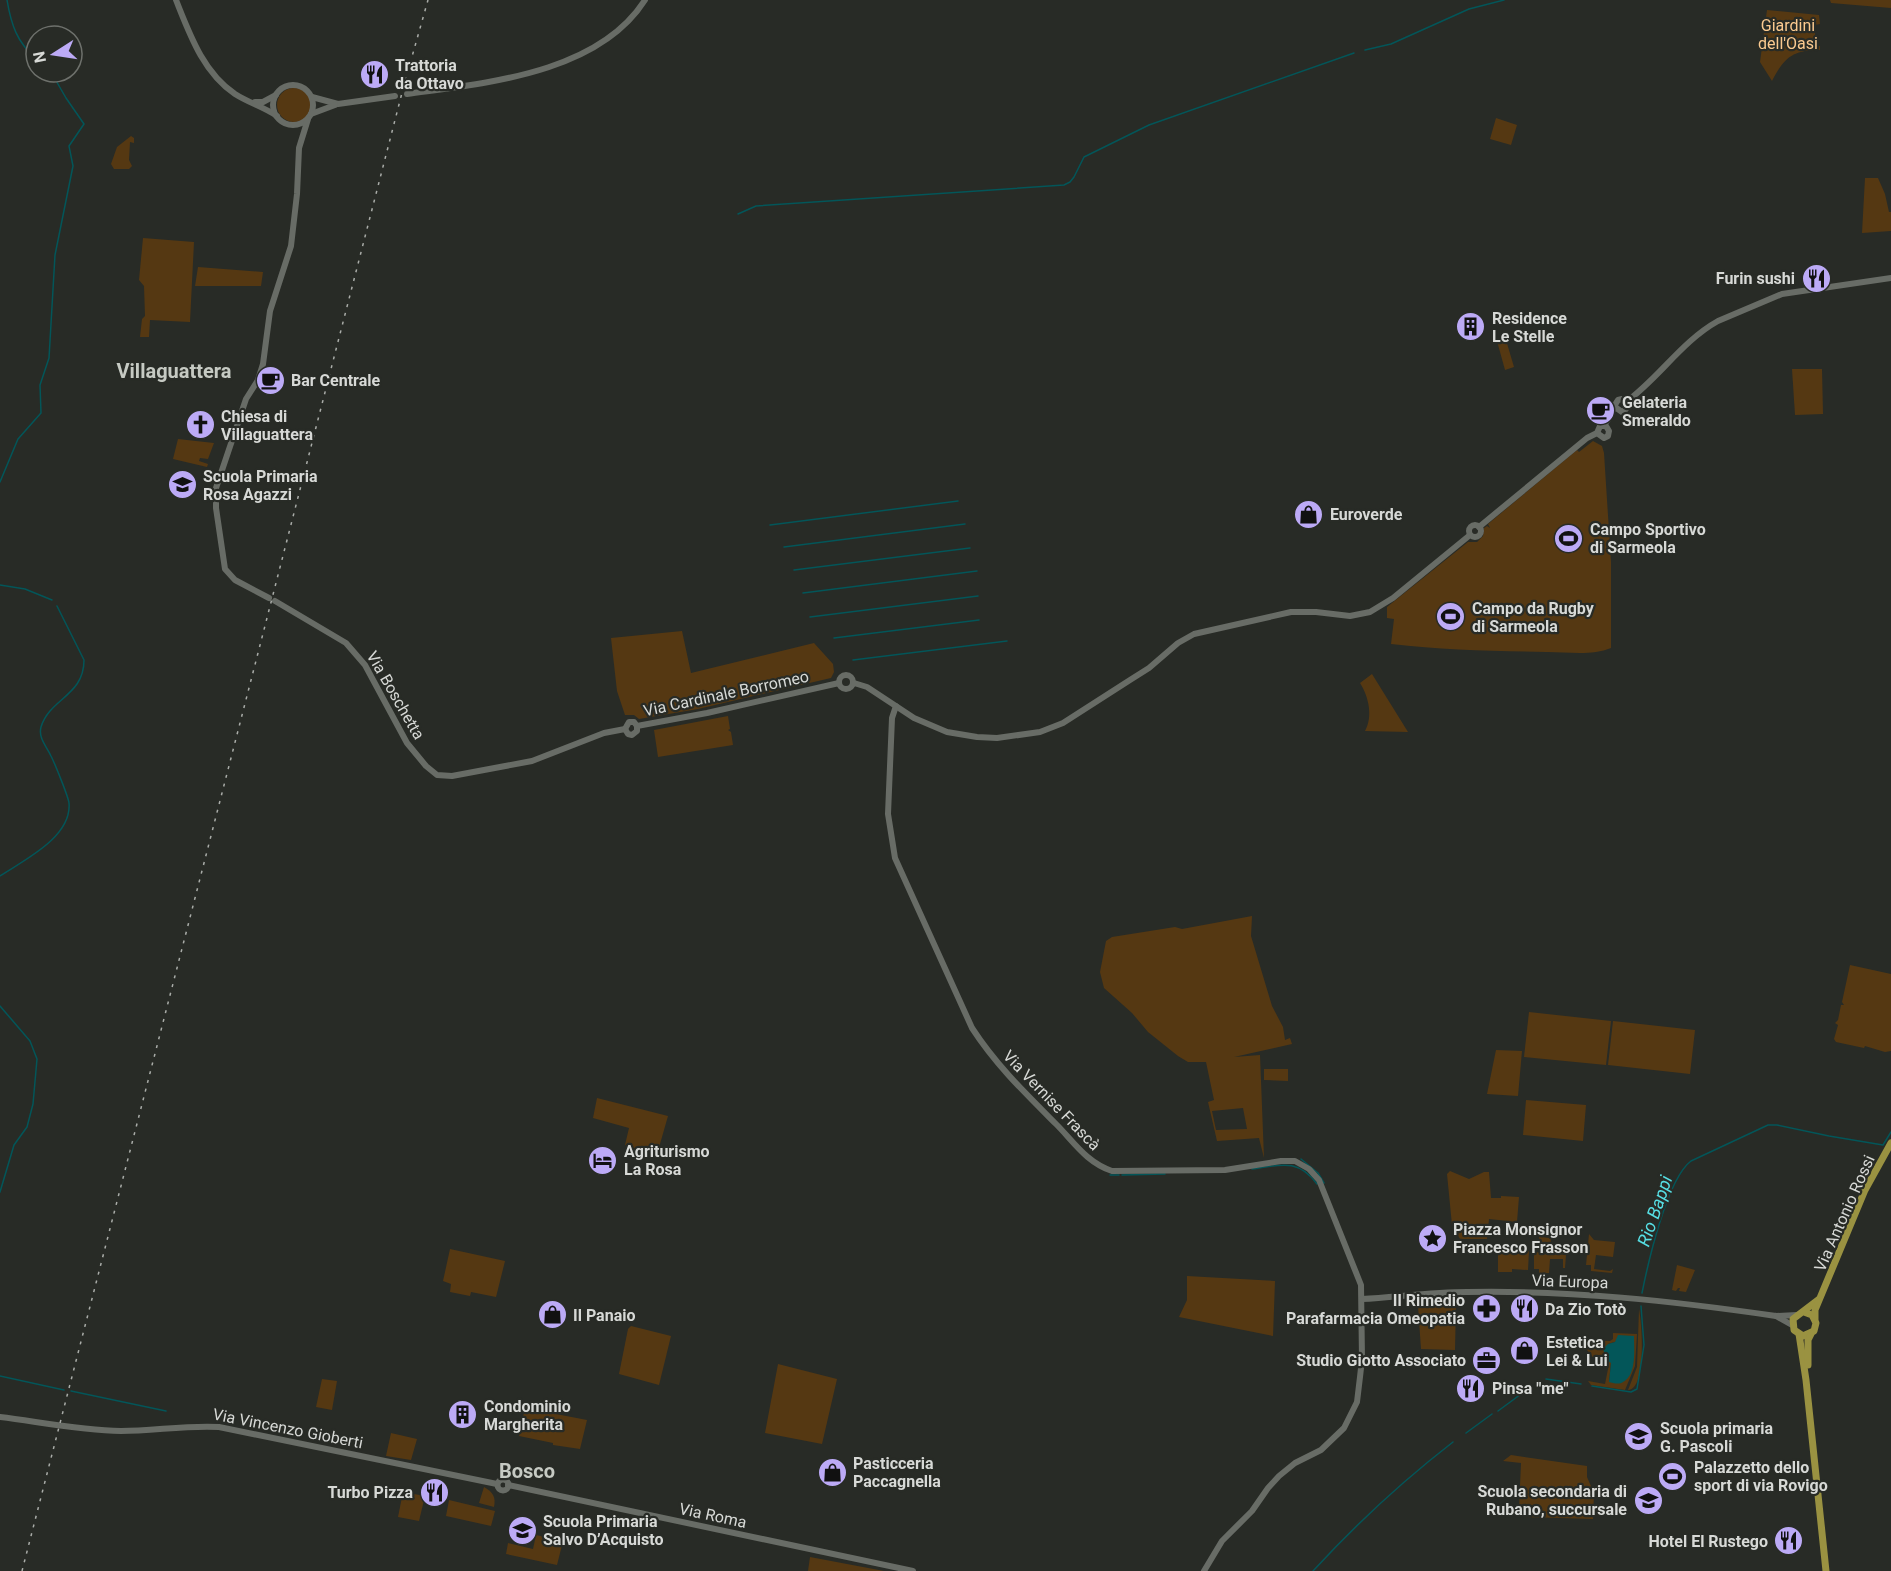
<svg xmlns="http://www.w3.org/2000/svg" width="1891" height="1571" viewBox="0 0 1891 1571" font-family="Roboto,sans-serif">
	<style>
		.green { fill: #553812; fill-rule: evenodd }
		.water { fill: #035659 }
		.lines { fill: none; stroke-linecap: round; stroke-linejoin: round }
		.stream { stroke: #035659; stroke-width: 1.5 }
		.secondary { stroke: #686c66; stroke-width: 6 }
		.primary { stroke: #9a9241; stroke-width: 7 }
		.rail { stroke: #aaada9; stroke-width: 1.5; stroke-dasharray: 3 6; stroke-linecap: butt }
		.labels { text-anchor: middle; stroke-width: 4.5; stroke-linejoin: round; paint-order: stroke }
		.park-label { font-size: 16px; fill: #fbca90; stroke: #282b26 }
		.poi-label { font-size: 16px; font-weight: bold; fill: #d7d9d6; stroke: #282b26; text-anchor: start }
		.street-label { font-size: 16px; fill: #d7d9d6; stroke: #282b26 }
		.water-label { font-size: 18px; font-style: italic; fill: #56dee3; stroke: #282b26 }
		.quarter-label { font-size: 20px; font-weight: bold; fill: #c6cac3; stroke: #282b26 }
	</style>
	<rect width="100%" height="100%" fill="#282b26"/>
	<g class="green">
		<path d="M1830,0H1891V8L1831,3Z"/>
		<path d="M1767,10L1819,15L1820,24L1815,25V46H1820V50C1792,50 1784,58 1772,81L1760,62Z"/>
		<circle cx="294" cy="105" r="17"/>
		<path d="M1496,118L1517,125L1511,145L1490,139Z"/>
		<path d="M131,136L134,138V143L130,142L129,160L132,166L129,169H114L111,164L117,147Z"/>
		<path d="M1865,178H1878L1885,194L1889,212H1891V231L1862,233Z"/>
		<path d="M143,238L194,242L190,322L150,320L149,337H140L142,319L145,316L144,286L139,280Z"/>
		<path d="M198,267L263,272L261,286H195Z"/>
		<path d="M1506,340L1514,367L1505,370L1497,341Z"/>
		<path d="M1792,369H1822L1823,414L1795,415Z"/>
		<path d="M178,439L214,443L208,459L200,458L199,461L208,464L207,467L173,459Z"/>
		<path d="M1593,441L1602,446L1604,453L1611,562V648C1592,656 1568,652 1547,652C1495,651 1443,650 1391,644L1394,619L1387,618V607L1468,542H1477L1483,536L1484,528L1487,526L1490,528L1488,524L1577,450L1579,452Z"/>
		<path d="M682,631L691,673L814,643L833,664L834,672L831,678L698,709L639,719L634,715H625L617,691L611,638Z"/>
		<path d="M1372,674L1408,732L1365,731C1373,717 1369,697 1360,683Z"/>
		<path d="M728,716L730,729L728,730L731,732L733,745L658,757L654,730Z"/>
		<path d="M1252,916L1251,936L1272,1006L1283,1027L1285,1040L1290,1038L1292,1044L1234,1057L1260,1055L1264,1158L1259,1138L1217,1141L1208,1102L1214,1100L1206,1062H1188L1178,1056L1148,1032L1132,1013L1104,988L1100,972L1106,941L1112,937L1175,927L1182,929ZM1243,1108L1247,1129L1216,1130L1212,1111Z"/>
		<path d="M1850,965L1891,974V1051L1885,1052L1865,1046L1864,1048L1836,1042L1834,1039L1838,1025L1835,1023L1838,1020L1841,1005H1844L1842,1002Z"/>
		<path d="M1529,1012L1611,1021L1606,1065L1524,1057Z"/>
		<path d="M1613,1021L1695,1030L1690,1074L1608,1065Z"/>
		<path d="M1496,1050L1522,1051L1518,1096L1487,1094Z"/>
		<path d="M1264,1069H1288V1081L1264,1080Z"/>
		<path d="M597,1098L668,1116L656,1158L629,1151L630,1146L625,1145L629,1128L593,1118Z"/>
		<path d="M1526,1100L1586,1105L1583,1141L1523,1135Z"/>
		<path d="M1450,1171L1469,1179L1484,1172H1489L1491,1198H1501V1196L1519,1197L1517,1222L1489,1219L1487,1239H1460L1452,1225L1447,1174Z"/>
		<path d="M1589,1234L1594,1240L1615,1242L1613,1257L1596,1255L1594,1269L1610,1271L1613,1269L1612,1273L1591,1271V1265H1586Z"/>
		<path d="M1539,1237L1551,1238L1550,1250L1538,1249Z"/>
		<path d="M450,1249L505,1261L496,1297L471,1292L470,1296L450,1292L451,1284L443,1281Z"/>
		<path d="M1498,1249L1529,1251L1528,1270L1512,1269V1272H1498Z"/>
		<path d="M1534,1252L1566,1255L1565,1268H1563V1259H1550L1549,1273H1539V1269H1534Z"/>
		<path d="M1677,1265L1695,1270L1686,1292L1679,1291L1680,1288H1678L1676,1291L1672,1290Z"/>
		<path d="M1187,1276L1275,1281L1273,1336L1179,1317L1187,1300Z"/>
		<path d="M1456,1304L1455,1350L1421,1349L1418,1306Z"/>
		<path d="M1639,1309C1642,1323 1647,1390 1628,1390L1637,1367Z"/>
		<path d="M631,1326L671,1336L659,1385L619,1374L628,1329Z"/>
		<path d="M1613,1333L1637,1334L1635,1366L1625,1390L1591,1385L1588,1381L1605,1384L1609,1364L1597,1362L1587,1350L1588,1340L1610,1341L1613,1339ZM1634,1336L1633,1364L1609,1382L1611,1363L1608,1344Z"/>
		<path d="M778,1364L837,1379L822,1444L765,1433Z"/>
		<path d="M322,1379L337,1381L332,1410L316,1407Z"/>
		<path d="M525,1408L587,1420L580,1449L553,1445V1443L519,1436Z"/>
		<path d="M391,1433L417,1439L411,1460L386,1456Z"/>
		<path d="M1511,1455L1587,1466V1477L1594,1493L1593,1519L1524,1517L1523,1511L1519,1509L1521,1463L1503,1461Z"/>
		<path d="M484,1487C493,1492 496,1497 494,1507L479,1503Z"/>
		<path d="M403,1492L425,1496L419,1521L398,1517Z"/>
		<path d="M449,1500L495,1511L491,1526L446,1516Z"/>
		<path d="M536,1535L563,1541L557,1565L506,1554L508,1543L533,1549Z"/>
		<path d="M810,1557L884,1571H808Z"/>
	</g>
	<path class="water" d="M1618,1335L1634,1336C1634,1349 1637,1375 1623,1382C1619,1385 1613,1383 1609,1382L1611,1363L1607,1360L1603,1349L1608,1344L1615,1342Z"/>
	<g class="lines">
		<g class="stream">
			<path d="M7,0C11,24 17,43 36,58"/>
			<path d="M1365,50L1391,44L1469,9L1504,0"/>
			<path d="M738,214L756,206L1064,185L1070,182L1074,177L1084,157L1149,125L1354,53"/>
			<path d="M0,482L18,439L41,413L40,385L49,358L55,255L73,166L69,146L84,124L66,98L51,72"/>
			<path d="M770,525L958,501"/>
			<path d="M784,547L965,524"/>
			<path d="M794,570L970,548"/>
			<path d="M0,585L25,589L52,600"/>
			<path d="M803,593L977,571"/>
			<path d="M810,617L978,596"/>
			<path d="M834,638L979,620"/>
			<path d="M853,660L1007,641"/>
			<path d="M0,876C24,860 72,837 69,803C68,796 55,764 51,756C47,747 38,738 41,727C50,698 84,696 84,660L57,606"/>
			<path d="M0,1006L30,1041L37,1059L33,1104L27,1127L14,1145L0,1192"/>
			<path d="M1301,1159L1318,1173L1324,1183"/>
			<path d="M1252,1169C1280,1165 1298,1158 1317,1184"/>
			<path d="M1110,1175H1119"/>
			<path d="M1122,1175L1165,1174"/>
			<path d="M1642,1293C1648,1263 1667,1179 1691,1161L1768,1125H1777L1829,1136L1883,1145L1891,1132"/>
			<path d="M0,1376L64,1390"/>
			<path d="M1546,1379L1581,1384"/>
			<path d="M1592,1386L1631,1392L1637,1389L1644,1345L1641,1306"/>
			<path d="M71,1391L166,1411"/>
			<path d="M1498,1411L1532,1386"/>
			<path d="M1466,1433L1492,1414"/>
			<path d="M1313,1571C1358,1522 1400,1483 1453,1442"/>
		</g>
		<g class="secondary">
			<path d="M176,0C190,35 203,72 235,94C249,103 264,107 277,116"/>
			<circle cx="293" cy="105" r="20"/>
			<path d="M407,94C485,83 598,74 645,0"/>
			<path d="M312,97L338,104L395,96"/>
			<path d="M255,102H263L276,95"/>
			<path d="M311,114L335,105"/>
			<path d="M1626,402C1659,378 1682,341 1718,321L1782,294L1891,278"/>
			<path d="M1603,425C1612,418 1612,408 1618,400L1622,399L1627,403L1626,409L1622,412L1615,407"/>
			<circle cx="1475" cy="531" r="6"/>
			<path d="M1479,527L1587,438L1597,433L1600,426H1606L1609,431L1608,436L1604,438L1597,433"/>
			<path d="M269,598L235,580L225,569L216,508V488L246,399L258,380L263,364L270,311L291,246L297,194L299,148L308,119"/>
			<path d="M275,601L346,643L365,665L407,743L426,766L437,775L452,776L532,761L604,733L625,729"/>
			<circle cx="846" cy="682" r="7"/>
			<path d="M854,683L867,687L914,718L947,732L977,737L997,738L1040,732L1063,723L1130,680L1149,668L1178,643L1194,634L1291,612H1316L1350,616L1370,612L1393,598L1470,535"/>
			<path d="M896,706L892,718L888,814L895,858L972,1028C996,1065 1025,1093 1056,1124C1074,1142 1086,1162 1112,1171L1225,1170L1281,1161H1295L1309,1169L1319,1180L1361,1285L1362,1359L1360,1377L1357,1402L1344,1428L1321,1450L1295,1463L1279,1476L1268,1488L1252,1511L1222,1541L1204,1571"/>
			<path d="M625,729L629,722H634L637,726L707,713L839,683"/>
			<path d="M625,729L628,734L632,735L637,731V726"/>
			<path d="M1362,1299C1397,1297 1432,1292 1467,1292C1571,1290 1673,1301 1776,1316L1797,1315"/>
			<path d="M1776,1316L1792,1325"/>
			<path d="M0,1417C40,1422 80,1430 121,1431C154,1431 186,1425 219,1427L497,1484"/>
			<circle cx="503" cy="1485" r="5.5"/>
			<path d="M508,1485L913,1571"/>
		</g>
		<g class="primary">
			<path d="M1804,1312L1812,1315L1816,1323L1814,1331L1803,1336L1794,1330L1793,1319L1818,1300"/>
			<path d="M1815,1319V1310L1865,1190L1891,1143"/>
			<path d="M1799,1334L1806,1380L1826,1571"/>
			<path d="M1808,1365V1340L1811,1334"/>
		</g>
		<path class="rail" d="M22,1571L404,85L428,0"/>
	</g>
	<defs>
		<symbol id="restaurant-disc" viewBox="-11 -11 22 22"><circle r="9.5" fill="#bcaaf6" stroke="#282b26"/><path d="M-5-6h1v4h1v-4h1v4h1v-4h1v5L-1.5 .5V6h-2V.5L-5-1ZM5-6V6H3V1.5H1.5Q1.5-4 5-6Z" fill="#111"/></symbol>
		<symbol id="building-disc" viewBox="-11 -11 22 22"><circle r="9.5" fill="#bcaaf6" stroke="#282b26"/><path d="M-4-6H4V6H1V3H-1V6H-4ZM-2.5-4.3h1.7v1.8h-1.7ZM.8-4.3h1.7v1.8H.8ZM-2.5-1h1.7V.8h-1.7ZM.8-1h1.7V.8H.8Z" fill="#111"/></symbol>
		<symbol id="cafe-disc" viewBox="-11 -11 22 22"><circle r="9.5" fill="#bcaaf6" stroke="#282b26"/><path d="M-5.5-4.5H6V0H3Q3 3.5 0 3.5H-2.5Q-5.5 3.5-5.5 0ZM3-3.2v2h1.7v-2ZM-6 4.5H4V6H-6Z" fill="#111"/></symbol>
		<symbol id="church-disc" viewBox="-11 -11 22 22"><circle r="9.5" fill="#bcaaf6" stroke="#282b26"/><path d="M-1.2-6h2.4v3.5h3.3v2.4h-3.3V6h-2.4V-.1h-3.3v-2.4h3.3Z" fill="#111"/></symbol>
		<symbol id="school-disc" viewBox="-11 -11 22 22"><circle r="9.5" fill="#bcaaf6" stroke="#282b26"/><path d="M0-5L7-2L0 1L-7-2ZM-4 1L0 2.5L4 1V4Q0 6-4 4Z" fill="#111"/></symbol>
		<symbol id="shop-disc" viewBox="-11 -11 22 22"><circle r="9.5" fill="#bcaaf6" stroke="#282b26"/><path d="M-5-2.5h2.3a2.7 3.5 0 0 1 5.4 0H5L5.5 6h-11ZM-1.5-2.5h3a1.5 2.3 0 0 0-3 0Z" fill="#111"/></symbol>
		<symbol id="stadium-disc" viewBox="-11 -11 22 22"><circle r="9.5" fill="#bcaaf6" stroke="#282b26"/><path d="M0-5a6.5 5 0 1 0 0 10a6.5 5 0 1 0 0-10ZM-3.5-1.8h7v3.6h-7Z" fill="#111"/></symbol>
		<symbol id="hotel-disc" viewBox="-11 -11 22 22"><circle r="9.5" fill="#bcaaf6" stroke="#282b26"/><path d="M-6-4.5h1.5V1H6V5H4.5V3h-9V5H-6ZM-4 0a1.8 1.8 0 1 1 3.6 0ZM.5 0V-2.5h3Q6-2.5 6 0Z" fill="#111"/></symbol>
		<symbol id="sight-disc" viewBox="-11 -11 22 22"><circle r="9.5" fill="#bcaaf6" stroke="#282b26"/><path d="M0-6L1.8-2.2L6-1.7L2.9 1.2L3.7 5.4L0 3.3L-3.7 5.4L-2.9 1.2L-6-1.7L-1.8-2.2Z" fill="#111"/></symbol>
		<symbol id="pharmacy-disc" viewBox="-11 -11 22 22"><circle r="9.5" fill="#bcaaf6" stroke="#282b26"/><path d="M-2-6h4v4h4v4h-4v4h-4v-4h-4v-4h4Z" fill="#111"/></symbol>
		<symbol id="office-disc" viewBox="-11 -11 22 22"><circle r="9.5" fill="#bcaaf6" stroke="#282b26"/><path d="M-6-3h4V-5.5h4V-3h4V5H-6ZM-1-4.5V-3h2v-1.5ZM-6 0V1H6V0Z" fill="#111"/></symbol>
	</defs>
	<g fill-rule="evenodd">
		<use href="#restaurant-disc" x="358" y="58" width="33" height="33"/>
		<use href="#restaurant-disc" x="1800" y="262" width="33" height="33"/>
		<use href="#building-disc" x="1454" y="310" width="33" height="33"/>
		<use href="#cafe-disc" x="254" y="364" width="33" height="33"/>
		<use href="#cafe-disc" x="1584" y="394" width="33" height="33"/>
		<use href="#church-disc" x="184" y="408" width="33" height="33"/>
		<use href="#school-disc" x="166" y="468" width="33" height="33"/>
		<use href="#shop-disc" x="1292" y="498" width="33" height="33"/>
		<use href="#stadium-disc" x="1552" y="522" width="33" height="33"/>
		<use href="#stadium-disc" x="1434" y="600" width="33" height="33"/>
		<use href="#hotel-disc" x="586" y="1144" width="33" height="33"/>
		<use href="#sight-disc" x="1416" y="1222" width="33" height="33"/>
		<use href="#pharmacy-disc" x="1470" y="1292" width="33" height="33"/>
		<use href="#restaurant-disc" x="1508" y="1292" width="33" height="33"/>
		<use href="#shop-disc" x="536" y="1298" width="33" height="33"/>
		<use href="#shop-disc" x="1508" y="1334" width="33" height="33"/>
		<use href="#office-disc" x="1470" y="1344" width="33" height="33"/>
		<use href="#restaurant-disc" x="1454" y="1372" width="33" height="33"/>
		<use href="#building-disc" x="446" y="1398" width="33" height="33"/>
		<use href="#school-disc" x="1622" y="1420" width="33" height="33"/>
		<use href="#shop-disc" x="816" y="1456" width="33" height="33"/>
		<use href="#stadium-disc" x="1656" y="1460" width="33" height="33"/>
		<use href="#restaurant-disc" x="418" y="1476" width="33" height="33"/>
		<use href="#school-disc" x="1632" y="1484" width="33" height="33"/>
		<use href="#school-disc" x="506" y="1514" width="33" height="33"/>
		<use href="#restaurant-disc" x="1772" y="1524" width="33" height="33"/>
	</g>
	<g class="labels">
		<g class="park-label">
			<text x="1788" y="31">Giardini<tspan x="1788" dy="18">dell'Oasi</tspan></text>
		</g>
		<g class="poi-label">
			<text x="395" y="71">Trattoria<tspan x="395" dy="18">da Ottavo</tspan></text>
			<text x="1795" y="284" text-anchor="end">Furin sushi</text>
			<text x="1492" y="324">Residence<tspan x="1492" dy="18">Le Stelle</tspan></text>
			<text x="291" y="386">Bar Centrale</text>
			<text x="1622" y="408">Gelateria<tspan x="1622" dy="18">Smeraldo</tspan></text>
			<text x="221" y="422">Chiesa di<tspan x="221" dy="18">Villaguattera</tspan></text>
			<text x="203" y="482">Scuola Primaria<tspan x="203" dy="18">Rosa Agazzi</tspan></text>
			<text x="1330" y="520">Euroverde</text>
			<text x="1590" y="535">Campo Sportivo<tspan x="1590" dy="18">di Sarmeola</tspan></text>
			<text x="1472" y="614">Campo da Rugby<tspan x="1472" dy="18">di Sarmeola</tspan></text>
			<text x="624" y="1157">Agriturismo<tspan x="624" dy="18">La Rosa</tspan></text>
			<text x="1453" y="1235">Piazza Monsignor<tspan x="1453" dy="18">Francesco Frasson</tspan></text>
			<text x="1465" y="1306" text-anchor="end">Il Rimedio<tspan x="1465" dy="18">Parafarmacia Omeopatia</tspan></text>
			<text x="1545" y="1315">Da Zio Totò</text>
			<text x="573" y="1321">Il Panaio</text>
			<text x="1546" y="1348">Estetica<tspan x="1546" dy="18">Lei &amp; Lui</tspan></text>
			<text x="1466" y="1366" text-anchor="end">Studio Giotto Associato</text>
			<text x="1492" y="1394">Pinsa "me"</text>
			<text x="484" y="1412">Condominio<tspan x="484" dy="18">Margherita</tspan></text>
			<text x="1660" y="1434">Scuola primaria<tspan x="1660" dy="18">G. Pascoli</tspan></text>
			<text x="853" y="1469">Pasticceria<tspan x="853" dy="18">Paccagnella</tspan></text>
			<text x="1694" y="1473">Palazzetto dello<tspan x="1694" dy="18">sport di via Rovigo</tspan></text>
			<text x="1627" y="1497" text-anchor="end">Scuola secondaria di<tspan x="1627" dy="18">Rubano, succursale</tspan></text>
			<text x="413" y="1498" text-anchor="end">Turbo Pizza</text>
			<text x="543" y="1527">Scuola Primaria<tspan x="543" dy="18">Salvo D’Acquisto</tspan></text>
			<text x="1768" y="1547" text-anchor="end">Hotel El Rustego</text>
		</g>
		<g class="street-label">
			<text transform="translate(726 693) rotate(-12)" y="6">Via Cardinale Borromeo</text>
			<text transform="translate(396 695) rotate(60)" y="6">Via Boschetta</text>
			<text transform="translate(1052 1100) rotate(46)" y="6">Via Vernise Frascà</text>
			<text transform="translate(1844 1213) rotate(-66)" y="6">Via Antonio Rossi</text>
			<text transform="translate(1570 1281) rotate(2)" y="6">Via Europa</text>
			<text transform="translate(288 1428) rotate(11)" y="6">Via Vincenzo Gioberti</text>
			<text transform="translate(713 1515) rotate(12)" y="6">Via Roma</text>
		</g>
		<g class="water-label">
			<text transform="translate(1655 1211) rotate(-71)" y="6">Rio Bappi</text>
		</g>
		<g class="quarter-label">
			<text x="174" y="378">Villaguattera</text>
			<text x="527" y="1478">Bosco</text>
		</g>
	</g>
	<g transform="translate(54 54) rotate(258)"><circle r="28" fill="#282b26" stroke="#6e716c" stroke-width="1.5"/>
	<path d="M0-4.5L10 22L0 15L-10 22Z" fill="#bcaaf6"/>
	<text y="-9" font-size="16" font-weight="bold" text-anchor="middle" fill="#d7d9d6">N</text>
	</g>
</svg>
